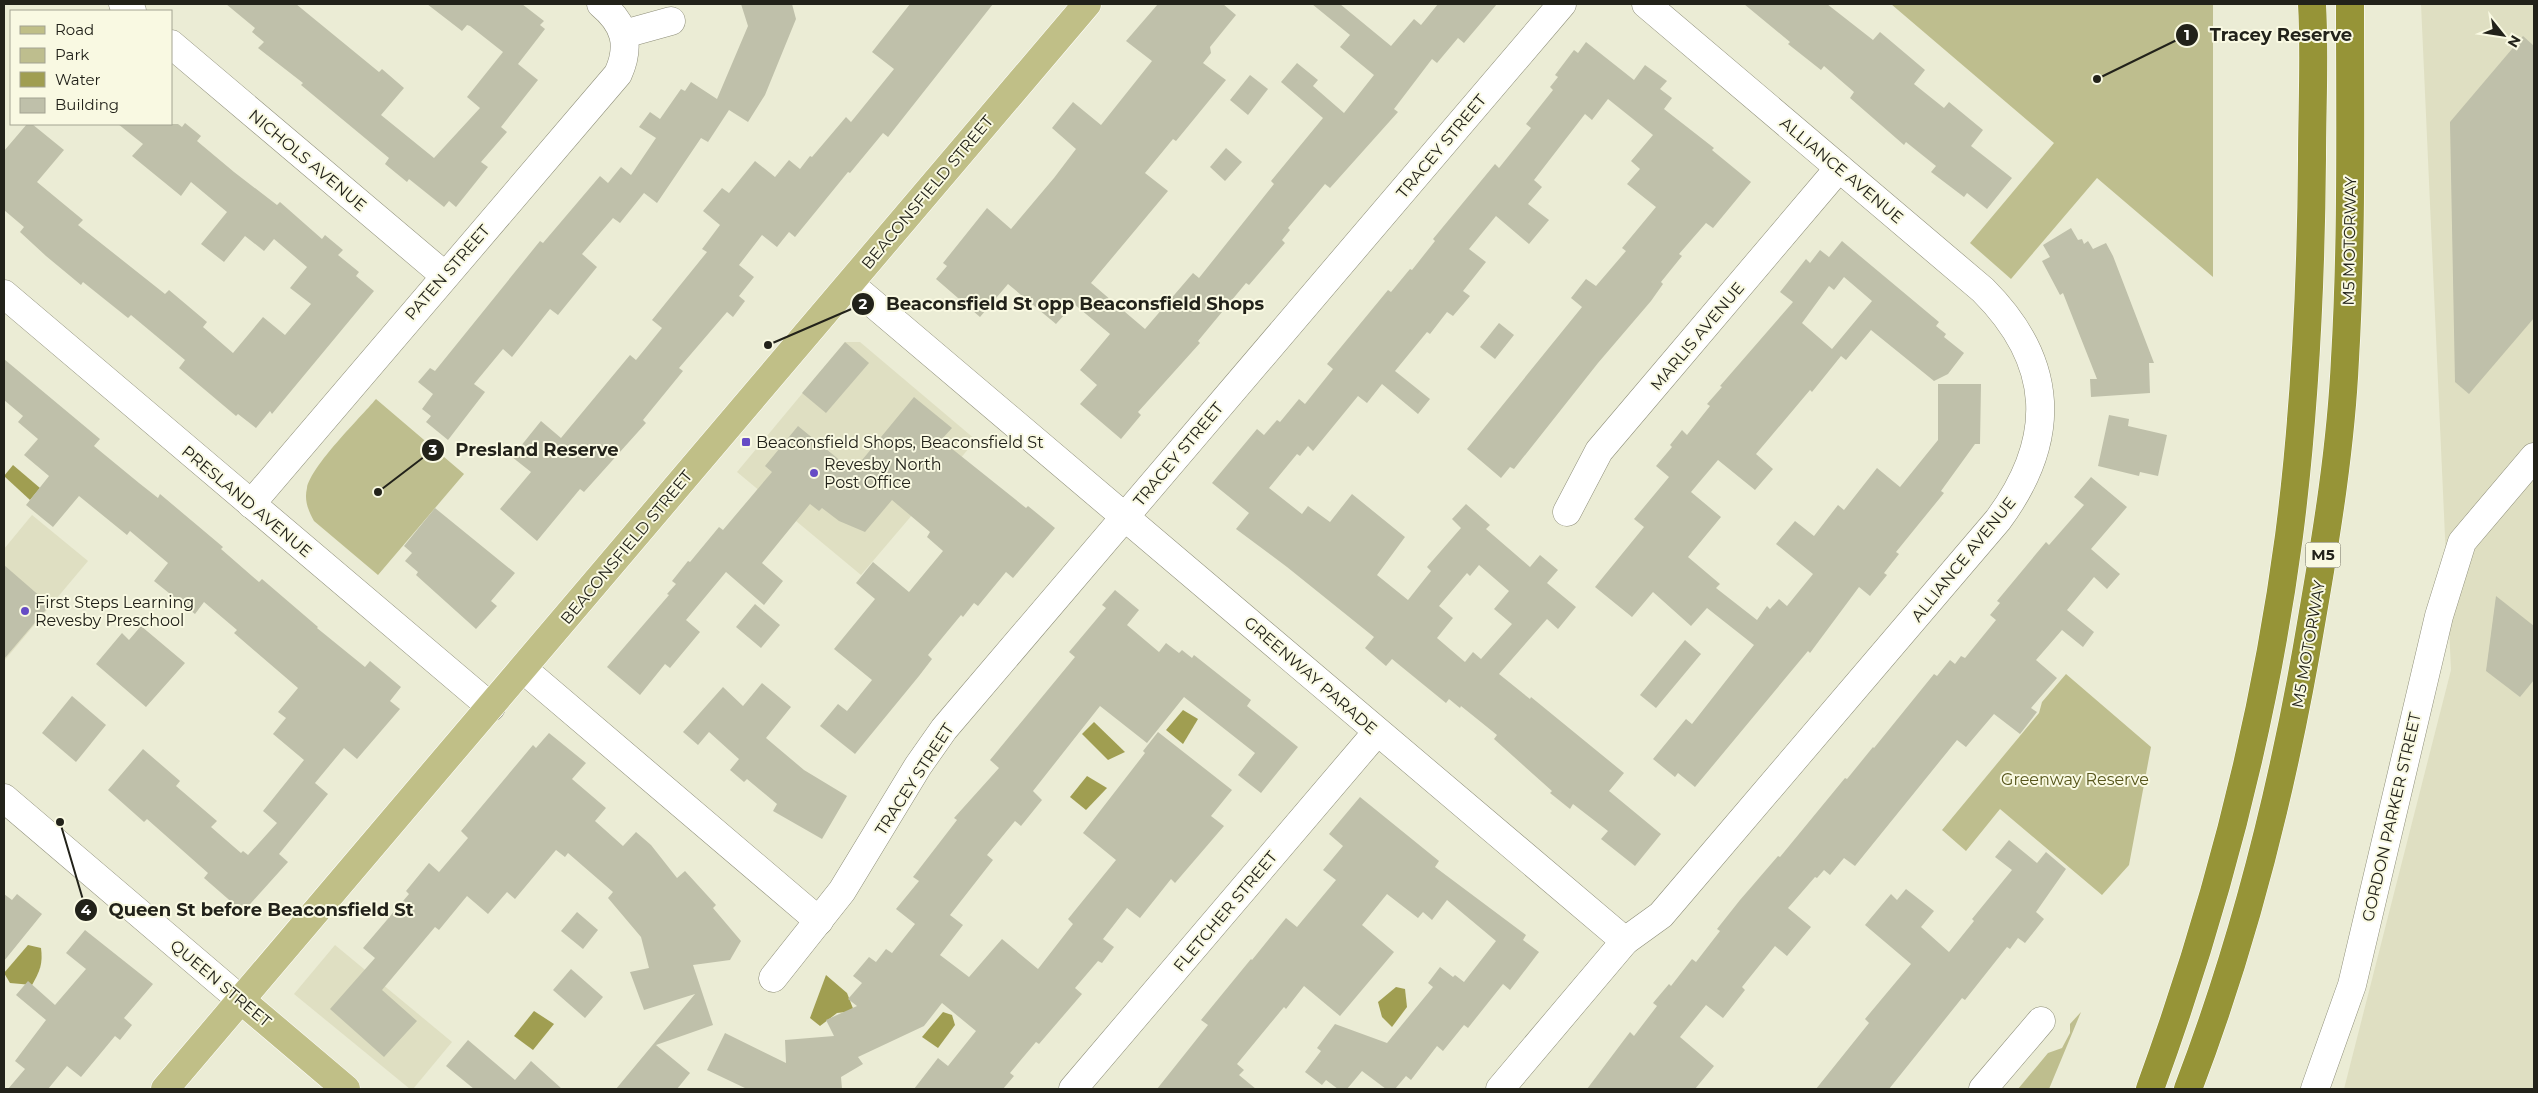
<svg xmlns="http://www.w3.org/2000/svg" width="2538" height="1093" viewBox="0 0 2538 1093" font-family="Montserrat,sans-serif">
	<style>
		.built { fill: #dfdfc2 }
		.green { fill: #bebe8e }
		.water { fill: #a09e51 }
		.building { fill: #bfc0aa; fill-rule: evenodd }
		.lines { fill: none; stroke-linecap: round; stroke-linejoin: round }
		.minor-casing { stroke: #8d8d78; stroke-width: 29 }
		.major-casing { stroke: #fff; stroke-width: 29 }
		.highway-casing { stroke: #fff; stroke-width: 29 }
		.minor { stroke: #fff; stroke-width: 28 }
		.major { stroke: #c0bf87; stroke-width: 28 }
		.highway { stroke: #969437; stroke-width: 28 }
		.poi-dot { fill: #664cc5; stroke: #f9f9e2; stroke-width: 2 }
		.labels { text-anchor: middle; stroke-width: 4; stroke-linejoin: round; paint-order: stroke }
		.shield { fill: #f9f9e2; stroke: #626256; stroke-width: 1 }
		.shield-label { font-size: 15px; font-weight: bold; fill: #22221a }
		.street-label { font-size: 16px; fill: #22221a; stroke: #f9f9e2 }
		.poi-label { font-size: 16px; fill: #22221a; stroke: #f9f9e2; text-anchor: start }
		.park-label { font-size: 16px; fill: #56551b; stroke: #f9f9e2 }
		.leader { fill: none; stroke: #22221a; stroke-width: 2 }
		.callout-dot { fill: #22221a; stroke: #f9f9e2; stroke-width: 2 }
		.mark-label { font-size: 15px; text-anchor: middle; font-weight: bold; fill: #fff }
		.callout-label { font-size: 18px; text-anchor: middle; font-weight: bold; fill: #22221a; stroke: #f9f9e2; stroke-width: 4; stroke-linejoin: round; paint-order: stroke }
	</style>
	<rect width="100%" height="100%" fill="#ebecd5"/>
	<g class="built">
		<path d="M2421,4H2534V1089H2344L2451,670Z"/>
		<path d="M845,342H860L976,440L861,575L737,472Z"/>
		<path d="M32,515L88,561L4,661V549Z"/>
		<path d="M335,945L452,1042L413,1089H410L294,994Z"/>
	</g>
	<g class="green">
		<path d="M1891,4H2213V277L2097,178L2011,279L1970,243L2054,143Z"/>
		<path d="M376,399L464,474L378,575L314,521C308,510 304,500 307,488C311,466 360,418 376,399Z"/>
		<path d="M2066,674L2151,747L2129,865L2102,895L2000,809L1966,851L1942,830L2039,713L2042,702Z"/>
		<path d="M2081,1012L2049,1089H2018L2048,1053L2062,1048L2070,1033V1024Z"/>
	</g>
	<g class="water">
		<path d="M13,465L40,488L30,500L4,476Z"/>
		<path d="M1183,710L1198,719L1183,744L1166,730Z"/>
		<path d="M1094,722L1125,752L1108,760L1082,734Z"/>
		<path d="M1087,776L1107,788L1086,810L1070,797Z"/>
		<path d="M28,945L41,948C43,964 40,971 32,985L10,983L4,973Z"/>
		<path d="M826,975L847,993L854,1011L837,1013L820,1026L810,1018Z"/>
		<path d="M1396,987L1405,989L1407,1007L1392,1027L1382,1017L1378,1002Z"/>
		<path d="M534,1011L554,1024L533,1050L514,1036Z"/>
		<path d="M943,1012L952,1015L955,1025L938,1048L922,1037Z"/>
	</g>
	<g class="building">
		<path d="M226,4H296L379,72L382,69L404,88L381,115L434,158L480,108L467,97L503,52L470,26L467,25L462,31L427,4H522L544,21L540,25L545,29L518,64L538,80L501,127L507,132L481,162L488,167L456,207L449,201L444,207L409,179L407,182L385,164L389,158L301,85L303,83L258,48L264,42L252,32L255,28Z"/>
		<path d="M741,4H792L796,19L765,95L748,122L729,110L708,142L701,138L657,203L644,193L620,223L613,218L582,254L597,267L558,315L550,309L512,357L503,349L474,384L485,392L448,440L426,422L431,416L422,409L433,394L418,382L430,368L435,371L540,241L543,243L600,176L608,183L621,167L631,175L656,138L639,127L650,112L660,119L681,89L685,91L691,82L717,99L748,26Z"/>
		<path d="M910,4H993L888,137L883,133L850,173L848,172L795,237L789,232L777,247L762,235L739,265L754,277L739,296L745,301L733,317L727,312L679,368L683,371L643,420L646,423L584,492L580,489L537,541L500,509L531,472L512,457L541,421L561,438L630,355L636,360L662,328L652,320L707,252L702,249L720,225L703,211L722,188L729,193L755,161L775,177L789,160L800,169L810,156L812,157L846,117L851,122L894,69L872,52Z"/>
		<path d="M1158,4H1223L1236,15L1210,47L1211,53L1203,63L1226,80L1176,141L1173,139L1145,173L1168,191L1091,283L1145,329L1193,273L1199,278L1274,184L1271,181L1323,118L1281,82L1297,63L1318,80L1313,86L1344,113L1374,75L1340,47L1350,35L1312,4H1340L1391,46L1414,19L1421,25L1438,4H1497L1464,43L1458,38L1437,63L1432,59L1394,109L1398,112L1330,188L1325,184L1288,228L1290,230L1282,240L1285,243L1249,285L1246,283L1198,341L1200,343L1138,412L1141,415L1121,439L1080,404L1097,385L1080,370L1110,334L1074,304L1056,324L1008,284L980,317L936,279L947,266L943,263L987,208L1011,229L1054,178L1076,149L1052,128L1073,102L1101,125L1152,61L1126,41Z"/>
		<path d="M1744,4H1827L1873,40L1880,32L1925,70L1914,84L1944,108L1949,102L1983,130L1971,146L2012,178L1987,209L1967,193L1964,197L1931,172L1936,166L1906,142L1904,145L1850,98L1854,92L1824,66L1821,70L1788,44L1790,42Z"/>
		<path d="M2523,36L2534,46V318L2469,394L2455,382L2450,122Z"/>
		<path d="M1586,42L1634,80L1645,65L1667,81L1660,89L1672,98L1664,109L1714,148L1712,150L1751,182L1713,228L1706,223L1679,254L1682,256L1661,282L1663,284L1651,301L1598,363L1514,469L1510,467L1501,478L1467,449L1582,307L1571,298L1586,279L1596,286L1626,251L1622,248L1656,207L1627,184L1640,169L1631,161L1653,135L1608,99L1592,120L1585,114L1534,180L1542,187L1528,204L1549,220L1529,244L1496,216L1469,249L1486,262L1463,291L1470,296L1453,316L1447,312L1430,334L1427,332L1395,371L1430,399L1418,414L1382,384L1367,403L1358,396L1313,451L1308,446L1300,456L1297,454L1269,488L1302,514L1308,506L1330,522L1352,494L1405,537L1377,575L1408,600L1431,571L1427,567L1461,528L1452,519L1466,504L1490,525L1486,529L1530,567L1540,555L1558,570L1547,583L1576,607L1558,629L1547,619L1499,674L1530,699L1531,697L1624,773L1609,791L1661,834L1635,866L1601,839L1608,831L1573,804L1570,809L1550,793L1552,791L1494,739L1497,735L1461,706L1460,708L1449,699L1446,703L1392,659L1386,666L1365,648L1374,637L1287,567L1236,529L1249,513L1212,483L1257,429L1264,435L1277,420L1280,422L1299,399L1305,404L1333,369L1327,364L1388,290L1391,292L1410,269L1412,270L1435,241L1433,239L1495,164L1499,168L1531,128L1526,124L1553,90L1550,87L1558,77L1555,75L1574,50L1578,53ZM1479,565L1509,591L1494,609L1512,624L1481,659L1473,652L1465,662L1437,638L1453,618L1439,606L1467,573L1470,576Z"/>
		<path d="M1250,75L1268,89L1248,115L1230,100Z"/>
		<path d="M185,123L201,136L197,141L234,172L277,205L280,202L322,239L325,235L343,250L338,255L359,272L356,276L374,291L272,414L270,411L256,428L238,414L236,416L179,368L185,360L131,315L128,318L83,282L81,285L46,256L20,232L24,227L4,210V151L27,124H32L64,150L37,182L83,220L78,225L165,294L169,290L207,322L203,327L233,353L263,317L285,335L311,304L290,288L307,267L274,239L264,251L245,236L224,262L201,244L227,212L191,182L181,196L132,156L143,144L118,124H178L182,127Z"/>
		<path d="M1226,148L1242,162L1225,181L1210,167Z"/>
		<path d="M2071,228L2078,240L2082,239L2084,244L2088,241L2093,249L2106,243L2113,256L2154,363H2149L2150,393L2091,397L2090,379H2097L2063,293L2060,295L2042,261L2050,257L2043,245Z"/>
		<path d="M1842,241L1939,322L1936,326L1946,334L1944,337L1964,353L1948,374L1934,381L1871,330L1846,360L1841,356L1812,392L1810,390L1756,454L1773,469L1755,490L1718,460L1691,492L1721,517L1688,557L1720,584L1716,588L1757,620L1767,606L1770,609L1779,599L1787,606L1813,574L1776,544L1795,521L1814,536L1838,505L1844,510L1877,468L1900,487L1938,440V384H1981L1980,444H1975L1941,491L1944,493L1896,552L1899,554L1884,573L1887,575L1870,596L1859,587L1810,653L1808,651L1695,787L1678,773L1675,777L1653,759L1686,719L1692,724L1754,645L1707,608L1691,626L1653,592L1632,617L1595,587L1644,527L1634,519L1669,477L1656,466L1672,447L1670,445L1682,430L1687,435L1710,406L1707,404L1722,387L1720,386L1793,302L1780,292L1806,259L1810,263L1820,250L1829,257ZM1844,277L1872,301L1832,349L1802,323L1829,286L1834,290Z"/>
		<path d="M1499,323L1514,335L1495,359L1480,347Z"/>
		<path d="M845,342L869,363L826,413L802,393Z"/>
		<path d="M4,359L100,439L94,446L139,483L158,498L160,494L223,547L221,549L259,582L262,579L318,627L317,628L365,667L370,661L401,687L390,701L400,709L357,759L344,748L315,783L328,794L279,854L288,862L243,912L204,878L208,873L147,819L144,822L108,790L143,749L180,781L176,786L217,821L211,827L241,853L243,851L248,855L277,823L263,811L304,760L273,734L286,718L278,712L298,688L234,633L237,630L204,602L195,614L154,581L168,563L130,531L127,535L79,496L53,527L26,505L49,476L24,455L38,439L18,422L23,416L4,400Z"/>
		<path d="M914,397L952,428L941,440L1026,508L1028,506L1055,528L1013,578L1006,572L978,606L974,603L963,617L961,615L928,655L932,659L919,676L855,754L820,726L838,704L847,711L872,680L834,649L875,599L856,583L873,562L909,592L943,551L927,537L930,532L892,500L865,532L839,521L822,508L819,511L810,504L762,563L783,581L764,605L726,572L686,620L700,632L670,668L665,664L640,695L607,667L669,595L667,594L676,584L672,581L688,561L690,562L719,527L723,530L772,472L765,466L798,426L853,471Z"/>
		<path d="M2109,415L2129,419L2128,426L2167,435L2158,476L2140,472L2139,476L2098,466Z"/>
		<path d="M2091,477L2127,507L2091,549L2120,574L2107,589L2094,577L2067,610L2094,632L2083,647L2062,630L2036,660L2057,678L2031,708L2037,712L2020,734L1994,714L1966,747L1957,740L1855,866L1844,858L1830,875L1824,870L1817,878L1815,877L1788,908L1811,927L1787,956L1775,946L1742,987L1745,990L1723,1018L1706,1005L1680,1037L1714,1066L1695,1089H1587L1630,1032L1634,1036L1657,1006L1653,1003L1669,984L1671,986L1692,959L1696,962L1720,931L1717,929L1740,900L1778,856L1780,857L1845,778L1847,779L1873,747L1874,748L1934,674L1937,676L1950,660L1955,664L1961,656L1965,658L1996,620L1990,615L2000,603L1997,601L2046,542L2049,545L2084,505L2074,497Z"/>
		<path d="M435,508L515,573L491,601L497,606L476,629L416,575L418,572L405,561L412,553L404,546Z"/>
		<path d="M4,565L50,605L4,659Z"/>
		<path d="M1115,590L1139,610L1127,625L1159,652L1166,643L1179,653L1182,650L1192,658L1194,655L1251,700L1247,706L1298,747L1261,793L1238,775L1255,753L1184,697L1147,743L1100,706L1033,791L1042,800L1021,826L1015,821L987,855L993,860L950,915L963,925L940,955L969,977L1002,939L1038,969L1073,924L1068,919L1116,860L1083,833L1145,753L1143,751L1158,732L1232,790L1211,816L1224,826L1175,883L1171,879L1140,918L1127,908L1103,939L1114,947L1102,963L1098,961L1075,988L1082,994L1039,1044L1036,1042L1010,1073L1014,1076L1003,1089H914L938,1058L948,1066L976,1031L942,1003L924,1026L858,1057L863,1064L841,1077L842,1089H747L707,1070L725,1033L786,1063L785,1040L834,1036L826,1020L857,1006L848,999L862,983L853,976L869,957L876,962L886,949L892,953L915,924L896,909L919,881L913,877L957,820L954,818L999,768L990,760L1075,657L1069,652L1106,608L1102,605Z"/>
		<path d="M2496,596L2534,626V680L2520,697L2486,671Z"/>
		<path d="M755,604L780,625L761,648L736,627Z"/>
		<path d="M141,626L185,663L146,707L96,664L122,633L129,640Z"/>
		<path d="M1685,640L1701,654L1656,708L1640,695Z"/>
		<path d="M762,683L791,707L766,738L804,770L847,796L822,839L773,811L777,804L747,779L744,782L730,770L739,759L709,732L698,745L683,732L723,687L743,706Z"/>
		<path d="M72,696L106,725L76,762L42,733Z"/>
		<path d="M549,733L586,763L572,779L606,808L595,821L623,846L636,832L651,845L677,878L685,871L716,905L713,908L741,941L730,960L693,965L713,1025L656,1045L690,1073L677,1089H616L695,994L644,1010L630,972L649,968L641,937L608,898L613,892L568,853L565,857L556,850L515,899L507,892L488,914L467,896L439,930L435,927L382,990L417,1021L384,1057L330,1009L375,958L363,948L409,894L406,891L429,863L439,872L468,838L461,831L533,745L536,748Z"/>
		<path d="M1360,797L1439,861L1435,867L1526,935L1523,940L1539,952L1510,990L1503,984L1468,1028L1464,1025L1443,1051L1437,1046L1411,1080L1406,1076L1395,1089H1386L1362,1071L1347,1089H1338L1326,1080L1322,1085L1305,1072L1321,1051L1317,1048L1335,1024L1387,1043L1433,987L1428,983L1440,967L1453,977L1455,975L1464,982L1496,941L1447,900L1432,920L1423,912L1418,918L1387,894L1362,925L1394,952L1340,1016L1304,986L1286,1009L1284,1007L1237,1064L1244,1070L1239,1075L1256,1089H1157L1208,1025L1201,1020L1251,959L1252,960L1286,918L1297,927L1336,880L1323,870L1343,846L1329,834Z"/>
		<path d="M2009,840L2037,863L2046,852L2066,869L2036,912L2044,919L2025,943L2018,938L2010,949L2007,947L1965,1000L1962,998L1889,1089H1816L1869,1023L1865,1019L1911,964L1865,925L1891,894L1897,900L1906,889L1934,911L1921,927L1949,952L1974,921L1972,919L2012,870L1995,857Z"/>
		<path d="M4,894L12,900L17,894L42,914L4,961Z"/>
		<path d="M577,912L598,930L583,949L561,931Z"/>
		<path d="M85,930L153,984L124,1018L132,1025L120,1040L115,1036L81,1077L67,1066L48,1089H8L25,1069L15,1061L46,1020L16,995L28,981L55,1005L86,969L66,953Z"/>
		<path d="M571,969L603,997L585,1018L553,990Z"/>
		<path d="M468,1040L515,1080L531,1061L562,1089H474L446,1066Z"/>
	</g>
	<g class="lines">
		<defs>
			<g id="minor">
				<path d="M123,4L132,11"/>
				<path d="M624,34L671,21"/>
				<path d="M171,44L444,275"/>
				<path d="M850,284L1625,941L1500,1089"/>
				<path d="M4,294L491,707"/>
				<path d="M251,504L618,74C631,45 625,24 601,4"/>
				<path d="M1567,512L1599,451L1839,168"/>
				<path d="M523,669L819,921"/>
				<path d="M4,798L241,1000"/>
				<path d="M1625,941L1661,915L1998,520C2058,439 2055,362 1983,290L1646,4"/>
				<path d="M773,978L842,891L918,766L944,729L1562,4"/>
				<path d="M1073,1089L1377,732"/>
				<path d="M1983,1089L2041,1021"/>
				<path d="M2315,1089L2352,985L2439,616L2462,542L2534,457"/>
			</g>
			<g id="major">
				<path d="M241,1000L346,1089"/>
				<path d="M165,1089L1087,4"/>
			</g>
			<g id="highway">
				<path d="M2150,1089C2215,911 2264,724 2289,536C2305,411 2311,285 2312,159C2312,108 2315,55 2312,4"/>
				<path d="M2188,1089C2247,935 2285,780 2312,618C2327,532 2341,445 2345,359C2352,241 2350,122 2350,4"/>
			</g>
		</defs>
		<use href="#minor" class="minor-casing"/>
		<use href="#major" class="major-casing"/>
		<use href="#highway" class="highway-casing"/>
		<use href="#minor" class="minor"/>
		<use href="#major" class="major"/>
		<use href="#highway" class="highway"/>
	</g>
	<g class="poi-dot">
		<rect x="741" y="437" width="10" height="10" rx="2.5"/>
		<circle cx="814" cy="473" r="5"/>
		<circle cx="25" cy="611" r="5"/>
	</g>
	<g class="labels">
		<rect class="shield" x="2305.5" y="542.5" width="35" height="25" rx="4"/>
		<g class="shield-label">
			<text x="2323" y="560">M5</text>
		</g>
		<g class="street-label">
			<text transform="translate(1441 146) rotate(-50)" y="6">TRACEY STREET</text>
			<text transform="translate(308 160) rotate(40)" y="6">NICHOLS AVENUE</text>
			<text transform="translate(1842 170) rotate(40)" y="6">ALLIANCE AVENUE</text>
			<text transform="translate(927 192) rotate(-50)" y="6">BEACONSFIELD STREET</text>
			<text transform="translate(2349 241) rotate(-89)" y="6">M5 MOTORWAY</text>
			<text transform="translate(447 272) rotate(-49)" y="6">PATEN STREET</text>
			<text transform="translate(1697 336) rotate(-50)" y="6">MARLIS AVENUE</text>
			<text transform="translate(1178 454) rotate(-50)" y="6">TRACEY STREET</text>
			<text transform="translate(247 501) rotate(40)" y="6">PRESLAND AVENUE</text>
			<text transform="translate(626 547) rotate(-50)" y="6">BEACONSFIELD STREET</text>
			<text transform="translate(1963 559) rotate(-51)" y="6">ALLIANCE AVENUE</text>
			<text transform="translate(2308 644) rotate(-80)" y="6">M5 MOTORWAY</text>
			<text transform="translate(1311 675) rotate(41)" y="6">GREENWAY PARADE</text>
			<text transform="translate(914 779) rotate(-57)" y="6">TRACEY STREET</text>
			<text transform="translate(2391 817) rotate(-77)" y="6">GORDON PARKER STREET</text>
			<text transform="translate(1225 911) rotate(-50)" y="6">FLETCHER STREET</text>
			<text transform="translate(221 983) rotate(40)" y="6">QUEEN STREET</text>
		</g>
		<g class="poi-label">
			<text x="756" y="448">Beaconsfield Shops, Beaconsfield St</text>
			<text x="824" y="470">Revesby North<tspan x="824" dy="18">Post Office</tspan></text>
			<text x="35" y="608">First Steps Learning<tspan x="35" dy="18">Revesby Preschool</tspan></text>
		</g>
		<g class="park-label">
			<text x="2075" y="785">Greenway Reserve</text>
		</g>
	</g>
	<path class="leader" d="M2097 79L2187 35M768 345L863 304M378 492L433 450M60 822L86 910"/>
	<g class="callout-dot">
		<circle cx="2097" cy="79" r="5"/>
		<circle cx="768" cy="345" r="5"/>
		<circle cx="378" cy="492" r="5"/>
		<circle cx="60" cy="822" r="5"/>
		<circle cx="2187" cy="35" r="12"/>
		<circle cx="863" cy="304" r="12"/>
		<circle cx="433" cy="450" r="12"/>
		<circle cx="86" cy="910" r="12"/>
	</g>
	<g class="mark-label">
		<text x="2187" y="40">1</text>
		<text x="863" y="309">2</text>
		<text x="433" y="455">3</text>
		<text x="86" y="915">4</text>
	</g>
	<g class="callout-label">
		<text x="2281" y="41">Tracey Reserve</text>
		<text x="1075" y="310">Beaconsfield St opp Beaconsfield Shops</text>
		<text x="537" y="456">Presland Reserve</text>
		<text x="261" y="916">Queen St before Beaconsfield St</text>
	</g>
	<rect width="2538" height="1093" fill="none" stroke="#22221a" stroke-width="10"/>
	<rect x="10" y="10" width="162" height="115" fill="#f9f9e2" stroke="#a3a392"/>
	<rect x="20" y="26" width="25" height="8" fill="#c0bf87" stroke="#a3a392"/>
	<text x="55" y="35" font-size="15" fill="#22221a">Road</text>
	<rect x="20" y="48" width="25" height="15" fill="#bebe8e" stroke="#a3a392"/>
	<text x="55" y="60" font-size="15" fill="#22221a">Park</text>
	<rect x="20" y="72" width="25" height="15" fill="#a09e51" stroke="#a3a392"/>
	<text x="55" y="85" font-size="15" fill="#22221a">Water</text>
	<rect x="20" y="98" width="25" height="15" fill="#bfc0aa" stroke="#a3a392"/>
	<text x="55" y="110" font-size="15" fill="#22221a">Building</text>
	<g transform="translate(2503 35) rotate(120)" stroke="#f9f9e2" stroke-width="4" paint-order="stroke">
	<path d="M0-4L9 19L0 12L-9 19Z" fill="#22221a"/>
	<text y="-8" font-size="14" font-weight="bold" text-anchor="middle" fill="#22221a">N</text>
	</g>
</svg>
